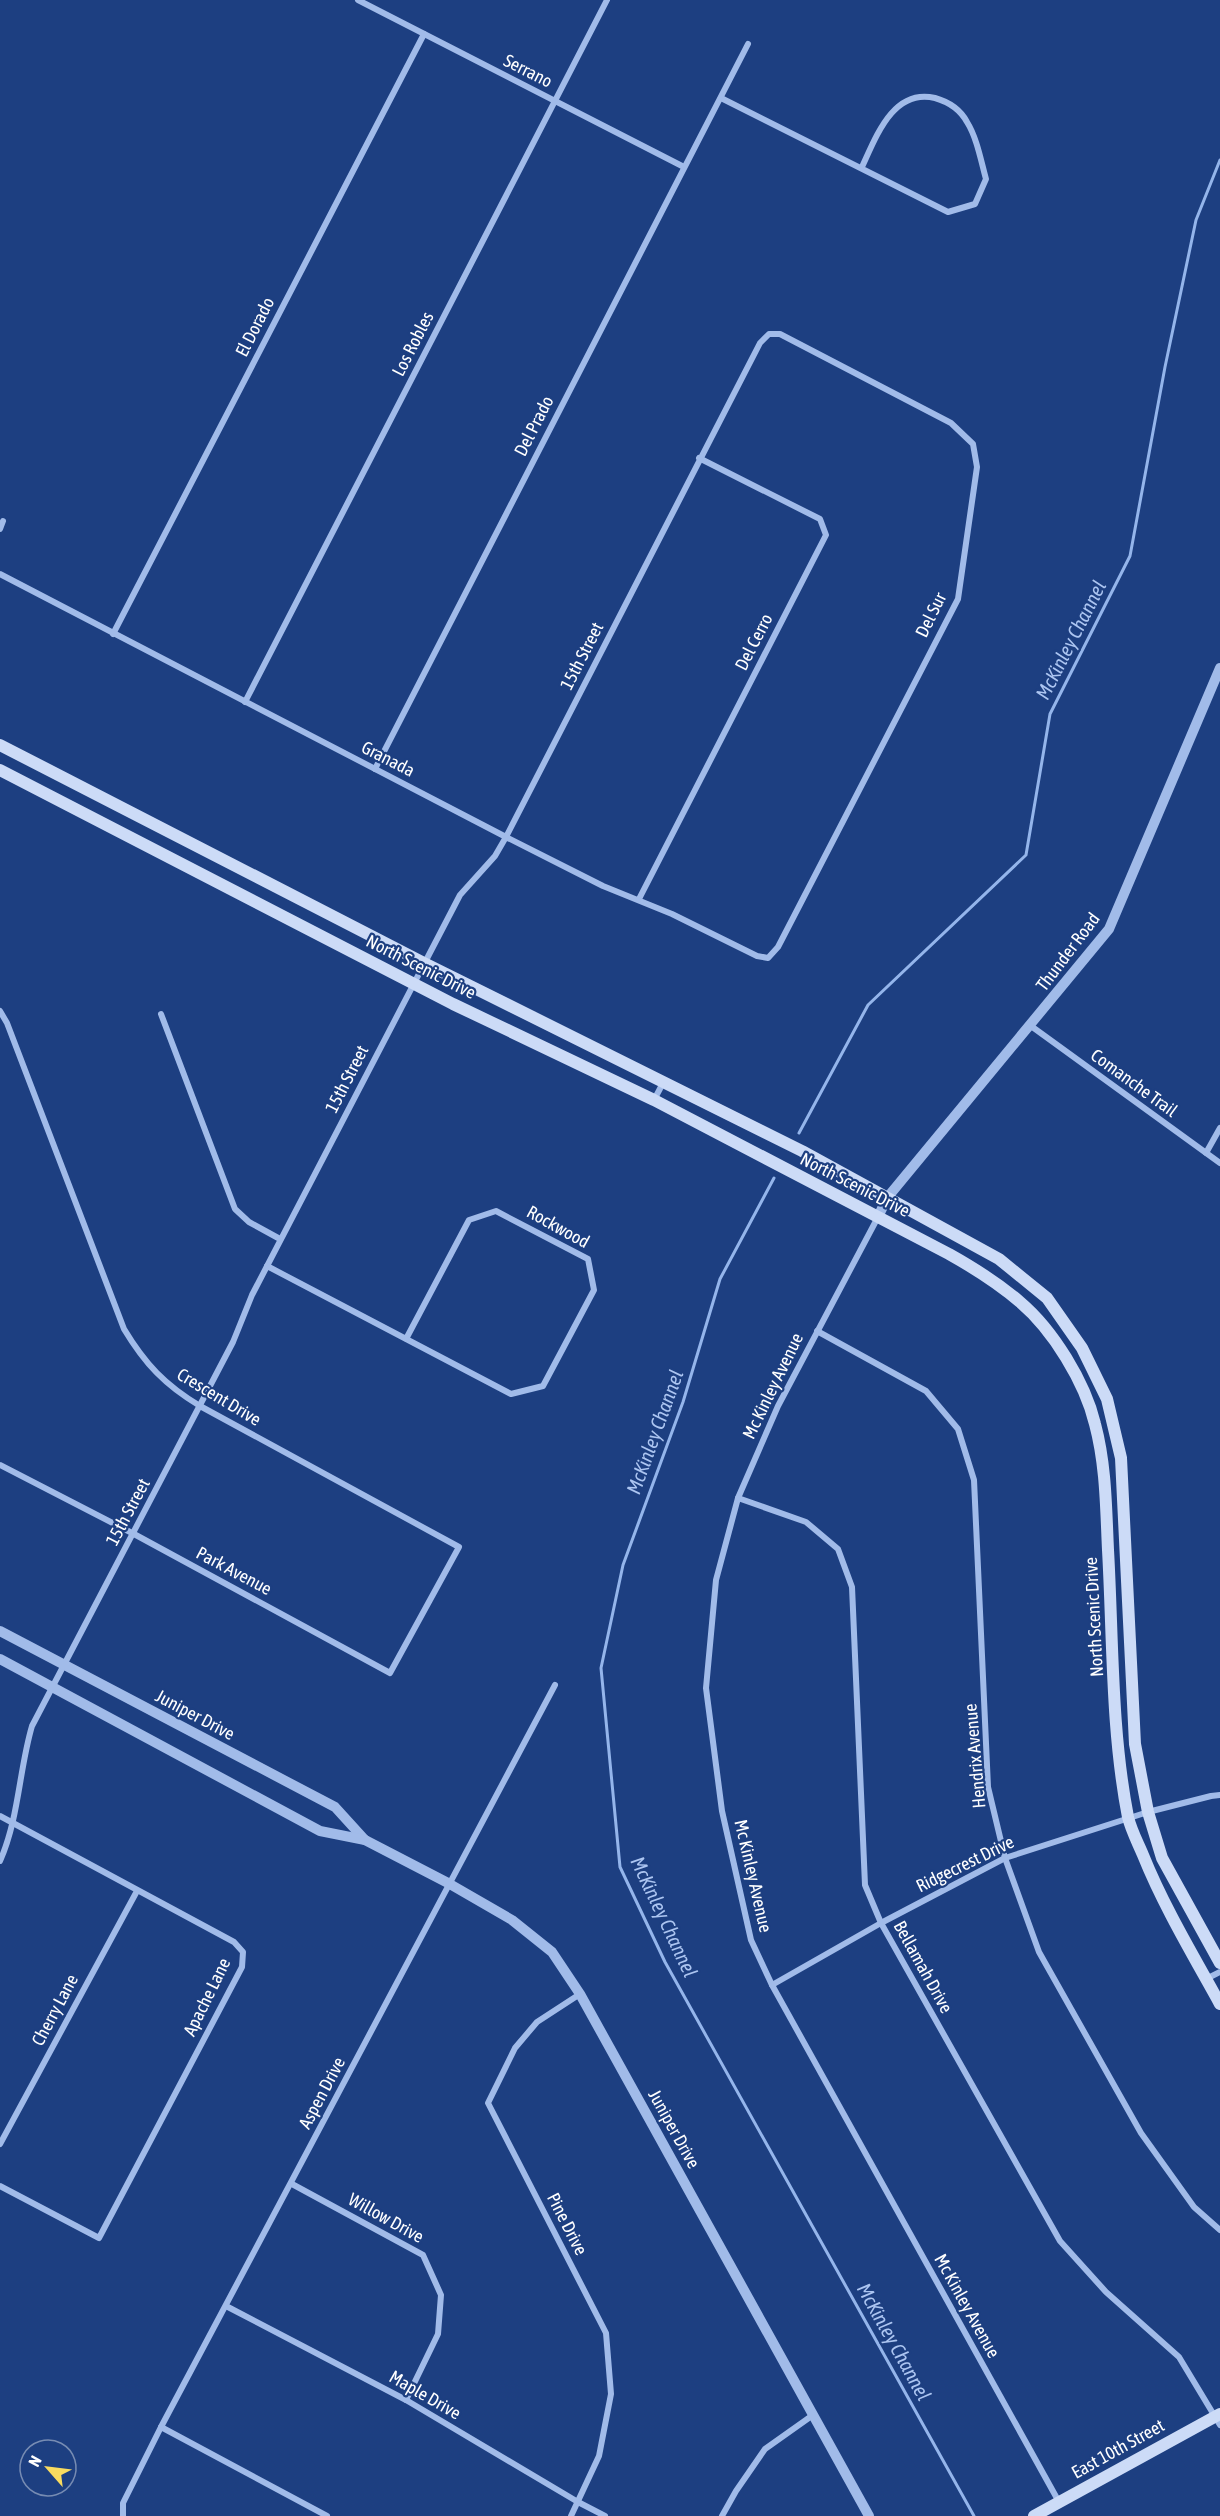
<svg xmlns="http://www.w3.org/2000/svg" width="1220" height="2516" viewBox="0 0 1220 2516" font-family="'Asap Condensed',sans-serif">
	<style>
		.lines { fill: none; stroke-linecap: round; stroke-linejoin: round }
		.stream { stroke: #94b5eb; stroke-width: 3 }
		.minor { stroke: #a1bbe9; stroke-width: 6 }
		.tertiary { stroke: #a1bbe9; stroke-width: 10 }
		.secondary { stroke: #ccdbf7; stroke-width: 12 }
		.labels { text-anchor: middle; stroke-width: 4.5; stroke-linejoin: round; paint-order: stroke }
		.street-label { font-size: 18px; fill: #fff; stroke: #1d3f81 }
		.water-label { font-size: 20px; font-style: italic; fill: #acc5f1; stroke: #1d3f81 }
	</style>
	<rect width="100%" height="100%" fill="#1d3f81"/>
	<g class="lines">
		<g class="stream">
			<path d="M799,1133L868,1005L1026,855L1050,714L1130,556L1165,367L1196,220L1220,160"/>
			<path d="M774,1178L720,1279L683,1402L623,1565L601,1668L620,1867L665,1962L974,2516"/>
		</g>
		<g class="minor">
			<path d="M358,0L684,167"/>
			<path d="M721,98L948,212L975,204L986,179C981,161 977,138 967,122C960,109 949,102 935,98C893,88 876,137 862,167"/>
			<path d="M0,529L3,521"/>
			<path d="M0,574L506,837L603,886L672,914L757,956L768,958L778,947L958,599L977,467L973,444L951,423L780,334H769L760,343L506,837L495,856L460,895L252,1295L233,1342L32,1726C19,1770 19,1818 0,1861"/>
			<path d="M113,634L424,34"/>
			<path d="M245,702L607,0"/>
			<path d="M375,769L748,44"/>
			<path d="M639,899L826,535L820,519L699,458"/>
			<path d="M0,1011L7,1023L124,1329C145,1364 165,1385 200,1406L459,1547L390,1673L134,1534L0,1465"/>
			<path d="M161,1014L235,1209L249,1222L280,1239"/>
			<path d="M1031,1026L1220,1163"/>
			<path d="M654,1100L663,1083"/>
			<path d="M1206,1153L1220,1128"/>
			<path d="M878,1217L778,1406L738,1498L716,1580L706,1688L722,1811L751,1940L772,1985L1059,2502"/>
			<path d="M267,1266L511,1394L543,1386L594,1290L588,1259L496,1211L469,1220L406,1339"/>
			<path d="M817,1331L926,1391L958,1429L974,1480L988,1787L1005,1858L1039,1952L1141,2133L1194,2207L1220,2230"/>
			<path d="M738,1498L806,1522L838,1549L852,1587L865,1885L881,1923L1060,2241L1106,2292L1179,2357L1220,2425"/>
			<path d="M0,1816L234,1942L243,1952L242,1967L99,2238L0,2186"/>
			<path d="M1206,1979L1220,1972"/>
			<path d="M772,1985L881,1923L1005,1858L1148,1812L1211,1796L1220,1795"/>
			<path d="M0,2144L137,1891"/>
			<path d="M292,2184L423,2255L441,2295L438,2334L406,2400"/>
			<path d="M226,2306L406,2400L578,2502L605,2516"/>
			<path d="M161,2427L327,2516"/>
			<path d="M123,2516V2503L161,2427L555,1685"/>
			<path d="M571,2516L599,2456L611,2394L606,2333L488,2103L515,2048L537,2022L580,1994"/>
			<path d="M722,2516L736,2491L765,2449L813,2415"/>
		</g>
		<g class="tertiary">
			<path d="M878,1217L887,1198L1109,929L1220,668"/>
			<path d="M0,1631L335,1807L365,1840"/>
			<path d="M0,1659L320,1831L365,1840L448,1883L512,1920L552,1952L580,1994L869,2516"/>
		</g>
		<g class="secondary">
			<path d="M0,745L424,963L802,1151L999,1259L1047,1298L1082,1348L1107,1399L1121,1458L1135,1744L1148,1812L1162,1858L1220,1963"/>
			<path d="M0,770L453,1004L654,1100L949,1254C974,1268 998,1283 1020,1302C1053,1330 1085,1382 1095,1424C1106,1465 1106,1508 1108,1550C1113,1638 1111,1730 1128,1817C1131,1830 1138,1843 1143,1855C1164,1907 1193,1955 1220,2004"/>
			<path d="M1034,2516L1220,2414"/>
		</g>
	</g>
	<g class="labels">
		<g class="street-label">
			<text transform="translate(528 71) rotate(27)" y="6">Serrano</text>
			<text transform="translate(255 327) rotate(-63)" y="6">El Dorado</text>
			<text transform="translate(413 344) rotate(-63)" y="6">Los Robles</text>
			<text transform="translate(534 426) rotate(-63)" y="6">Del Prado</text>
			<text transform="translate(931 615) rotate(-64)" y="6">Del Sur</text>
			<text transform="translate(754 642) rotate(-63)" y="6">Del Cerro</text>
			<text transform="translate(582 656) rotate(-63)" y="6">15th Street</text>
			<text transform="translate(388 759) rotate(27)" y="6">Granada</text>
			<text transform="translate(1068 952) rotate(-53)" y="6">Thunder Road</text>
			<text transform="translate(421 967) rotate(27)" y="6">North Scenic Drive</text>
			<text transform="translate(347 1079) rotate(-63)" y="6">15th Street</text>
			<text transform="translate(1134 1083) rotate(36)" y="6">Comanche Trail</text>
			<text transform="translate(855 1185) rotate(27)" y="6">North Scenic Drive</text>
			<text transform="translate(558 1227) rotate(29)" y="6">Rockwood</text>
			<text transform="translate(773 1386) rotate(-64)" y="6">Mc Kinley Avenue</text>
			<text transform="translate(219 1397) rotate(31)" y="6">Crescent Drive</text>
			<text transform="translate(128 1512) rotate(-62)" y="6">15th Street</text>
			<text transform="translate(234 1571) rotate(28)" y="6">Park Avenue</text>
			<text transform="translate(1094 1617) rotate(-93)" y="6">North Scenic Drive</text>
			<text transform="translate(195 1715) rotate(28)" y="6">Juniper Drive</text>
			<text transform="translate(975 1756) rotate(-95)" y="6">Hendrix Avenue</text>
			<text transform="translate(965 1864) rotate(-26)" y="6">Ridgecrest Drive</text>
			<text transform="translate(753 1876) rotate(77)" y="6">Mc Kinley Avenue</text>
			<text transform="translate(923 1967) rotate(61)" y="6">Bellamah Drive</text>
			<text transform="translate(207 1997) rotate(-64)" y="6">Apache Lane</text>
			<text transform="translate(55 2010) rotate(-62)" y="6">Cherry Lane</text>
			<text transform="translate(322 2093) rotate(-62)" y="6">Aspen Drive</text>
			<text transform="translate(674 2129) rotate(61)" y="6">Juniper Drive</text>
			<text transform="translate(386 2218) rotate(29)" y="6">Willow Drive</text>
			<text transform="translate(567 2224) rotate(63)" y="6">Pine Drive</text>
			<text transform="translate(967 2306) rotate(61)" y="6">Mc Kinley Avenue</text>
			<text transform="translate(425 2395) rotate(30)" y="6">Maple Drive</text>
			<text transform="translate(1118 2449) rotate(-29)" y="6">East 10th Street</text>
		</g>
		<g class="water-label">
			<text transform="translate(1071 640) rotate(-63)" y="7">McKinley Channel</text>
			<text transform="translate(655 1432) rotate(-70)" y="7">McKinley Channel</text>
			<text transform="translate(664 1917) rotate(65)" y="7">McKinley Channel</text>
			<text transform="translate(894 2342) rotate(61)" y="7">McKinley Channel</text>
		</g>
	</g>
	<g transform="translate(48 2468) rotate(298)"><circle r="28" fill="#1d3f81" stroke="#778cb3" stroke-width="1.5"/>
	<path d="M0-4.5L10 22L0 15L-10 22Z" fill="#f9db5f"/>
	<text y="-9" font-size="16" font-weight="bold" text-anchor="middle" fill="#ffffff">N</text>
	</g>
</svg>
